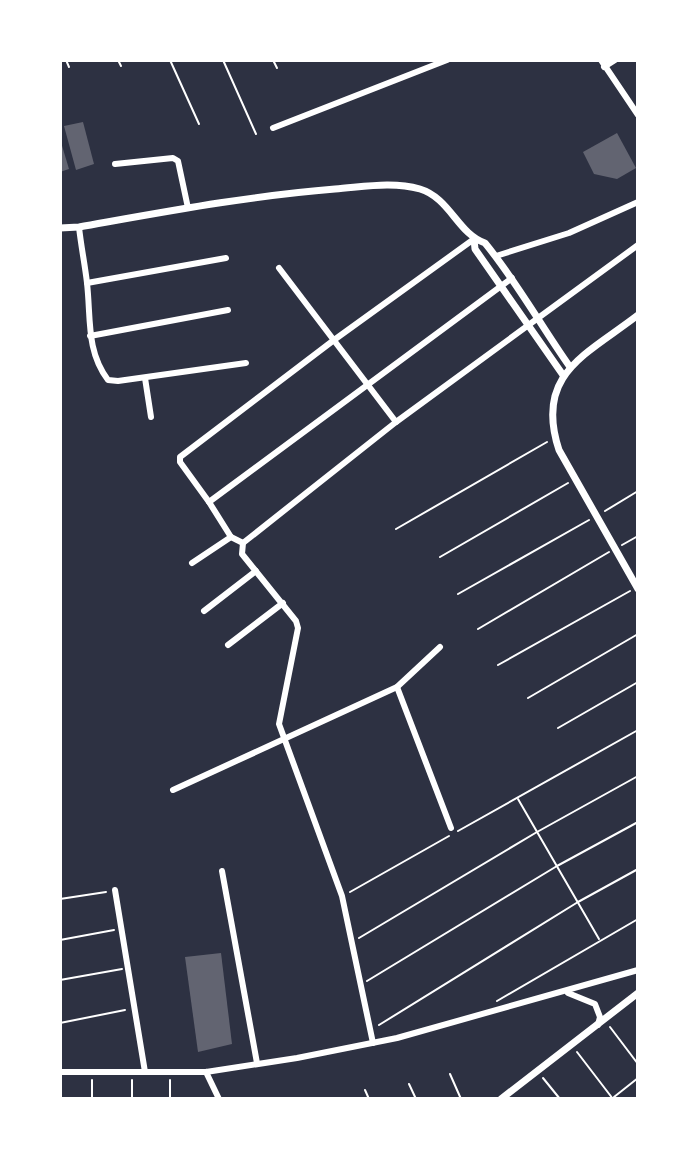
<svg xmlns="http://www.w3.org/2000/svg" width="698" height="1159" viewBox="0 0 698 1159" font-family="'Noto Sans',sans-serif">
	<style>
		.building { fill: #626471 }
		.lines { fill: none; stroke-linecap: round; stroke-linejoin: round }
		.path { stroke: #fff; stroke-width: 2 }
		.minor { stroke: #fff; stroke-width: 6 }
		.tertiary { stroke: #fff; stroke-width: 7 }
	</style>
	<rect width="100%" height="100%" fill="#2d3142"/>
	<g class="building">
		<path d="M83,122L94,164L76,170L64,126Z"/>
		<path d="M617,133L636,168L617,179L594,174L583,152Z"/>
		<path d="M60,139L69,169L60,172Z"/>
		<path d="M221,953L232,1044L198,1052L185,957Z"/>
	</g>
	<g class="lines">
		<g class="path">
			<path d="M66,60L69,67"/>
			<path d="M118,60L121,66"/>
			<path d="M170,60L199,124"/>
			<path d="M223,60L256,134"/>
			<path d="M273,60L277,68"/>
			<path d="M605,511L638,491"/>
			<path d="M396,529L547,442"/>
			<path d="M622,545L638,536"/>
			<path d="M440,557L568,483"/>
			<path d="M458,594L589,520"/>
			<path d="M478,629L609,552"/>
			<path d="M498,665L630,591"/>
			<path d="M528,698L638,634"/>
			<path d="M558,728L638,682"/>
			<path d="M518,799L599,939"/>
			<path d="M458,831L638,730"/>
			<path d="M350,892L449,836"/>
			<path d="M60,899L106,892"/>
			<path d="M359,938L537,832L638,776"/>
			<path d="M60,940L114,930"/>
			<path d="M60,980L122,969"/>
			<path d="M367,981L557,866L638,822"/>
			<path d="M497,1001L638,919"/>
			<path d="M60,1023L125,1010"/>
			<path d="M379,1025L578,902L638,869"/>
			<path d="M610,1027L638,1064"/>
			<path d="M577,1052L613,1099"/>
			<path d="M450,1074L461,1099"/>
			<path d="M543,1078L560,1099"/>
			<path d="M92,1080V1099"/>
			<path d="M409,1084L416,1099"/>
			<path d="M365,1090L369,1099"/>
			<path d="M614,1097L638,1078"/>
			<path d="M132,1099V1080"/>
			<path d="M170,1099V1080"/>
		</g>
		<g class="minor">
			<path d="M601,60L638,115"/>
			<path d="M604,67L615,60"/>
			<path d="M273,128L447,60"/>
			<path d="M115,164L173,158L178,161L188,208"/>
			<path d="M79,227C81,246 85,265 87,283C91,318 86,351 108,380L118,381L246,363"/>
			<path d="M496,256L569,233L638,202"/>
			<path d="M279,268L396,422"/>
			<path d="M87,283L226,258"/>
			<path d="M90,336L228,310"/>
			<path d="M145,378L151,417"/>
			<path d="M209,502L512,278"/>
			<path d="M243,543L231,537L209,502L180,462V457L334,340L474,239"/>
			<path d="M192,563L231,537"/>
			<path d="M204,611L256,571"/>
			<path d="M228,645L283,603"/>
			<path d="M397,687L451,828"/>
			<path d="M173,790L397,687L440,647"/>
			<path d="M222,871L257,1063"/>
			<path d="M115,890L145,1072"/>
			<path d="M568,993L595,1004L600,1017L598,1025"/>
			<path d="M373,1043L342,896L279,724L298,628L296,621L242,554L243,543L396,422L638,245"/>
			<path d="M60,1072H206L297,1058L397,1038L638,970"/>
			<path d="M206,1072L219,1099"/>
		</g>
		<g class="tertiary">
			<path d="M60,228L79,227C164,212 248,196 335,189C363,187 392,181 420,189C450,198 458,234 485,243C517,282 541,326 570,367"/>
			<path d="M474,239L475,249L563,375"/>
			<path d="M638,315C586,355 534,374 559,450L638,589"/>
			<path d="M501,1099L638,993"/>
		</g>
	</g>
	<rect width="698" height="1159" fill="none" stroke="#ffffff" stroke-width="124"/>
</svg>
